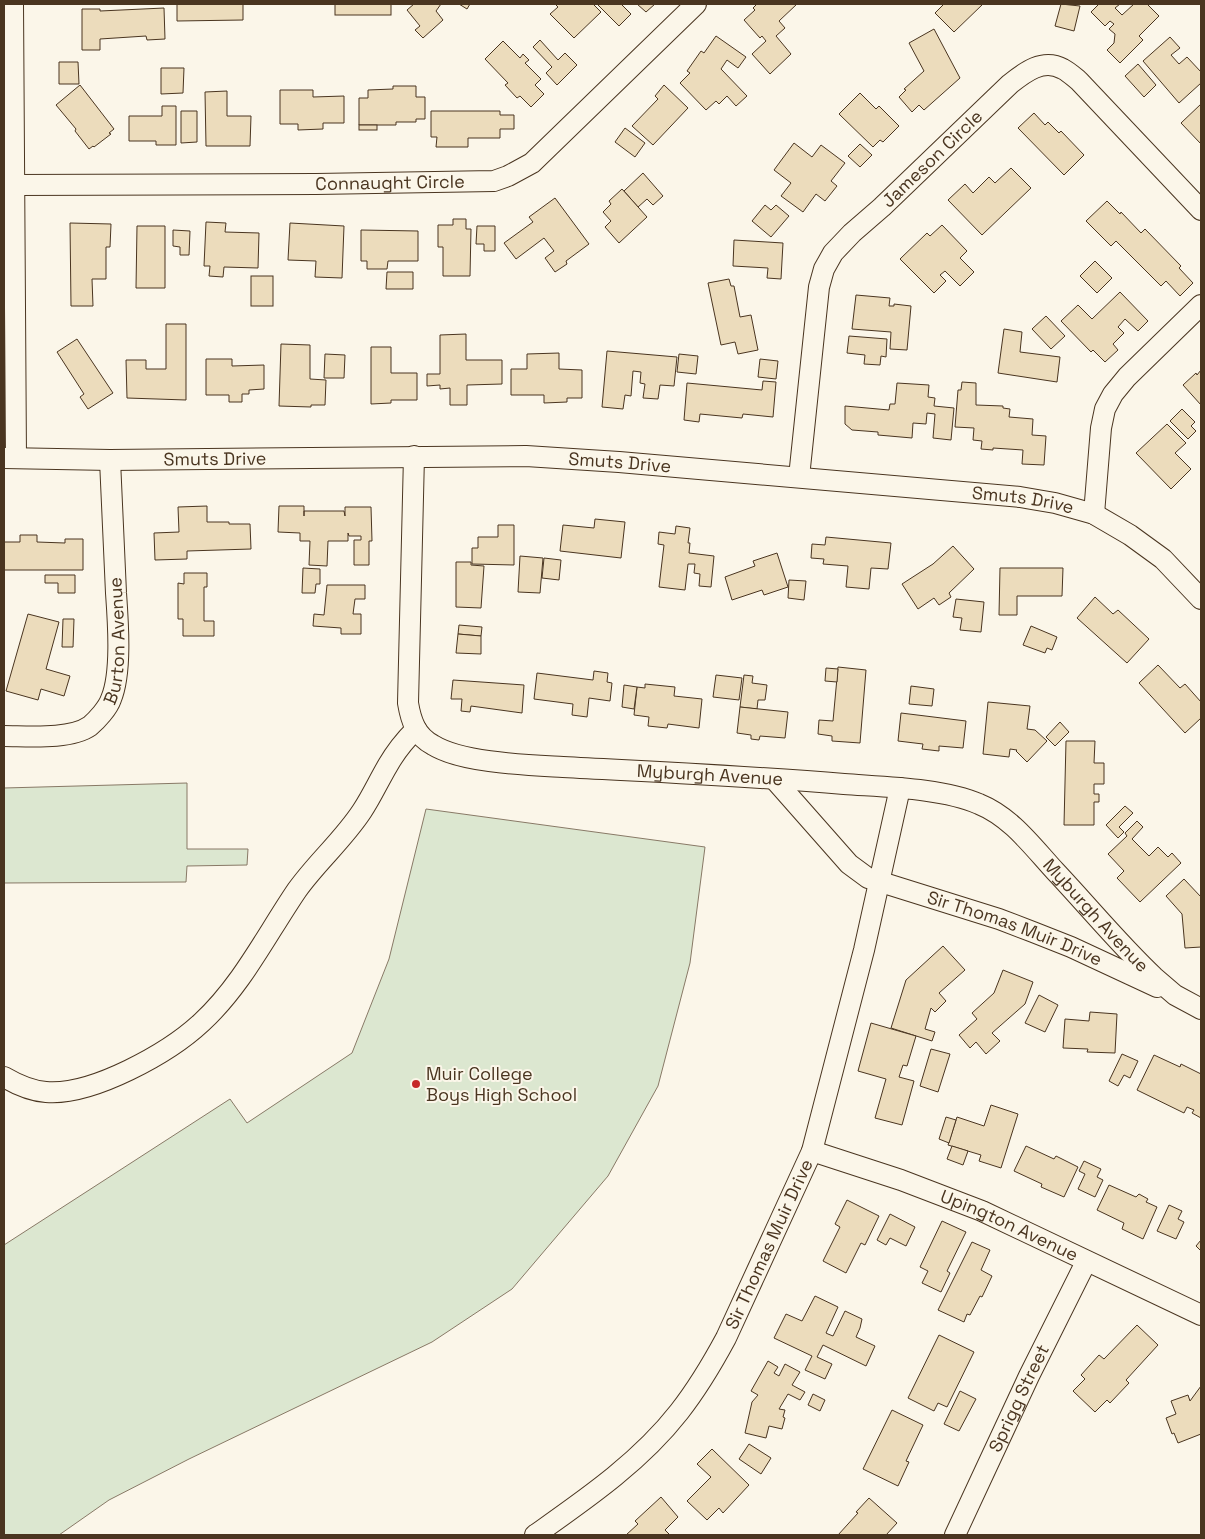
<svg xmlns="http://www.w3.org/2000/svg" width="1205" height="1539" viewBox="0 0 1205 1539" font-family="'Space Grotesk',sans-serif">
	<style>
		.green { fill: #dce7d0; stroke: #887966 }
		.building { fill: #ecdcbc; stroke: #4a3520 }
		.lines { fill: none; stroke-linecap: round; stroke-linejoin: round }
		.minor-casing { stroke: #4a3520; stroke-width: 22 }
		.minor { stroke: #fbf6e9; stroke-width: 20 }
		.poi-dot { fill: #c62828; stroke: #fbf6e9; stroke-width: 2 }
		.labels { text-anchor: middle; stroke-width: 4; stroke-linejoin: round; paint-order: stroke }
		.street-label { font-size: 18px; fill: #4a3520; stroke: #fbf6e9 }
		.poi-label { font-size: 18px; fill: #4a3520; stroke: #fbf6e9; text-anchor: start }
	</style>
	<rect width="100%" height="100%" fill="#fbf6e9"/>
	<g class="green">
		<path d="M187,783V849H248L247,865L187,866L186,882L4,883V788Z"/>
		<path d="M426,809L705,847L690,963L658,1086L608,1176L512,1289L432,1342L189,1459L109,1500L59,1535H4V1245L230,1099L247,1123L352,1053L389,959Z"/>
	</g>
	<g class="building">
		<path d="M177,4H243V20L177,21Z"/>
		<rect x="335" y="4" width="56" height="11"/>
		<path d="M414,4H441L436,11L443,20L423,38L415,30L420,26L407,10Z"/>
		<path d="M459,4H470L467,9Z"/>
		<path d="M555,4H593L601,12L574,38L550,14L558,7Z"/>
		<path d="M597,4H621L631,14L619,26Z"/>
		<path d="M637,4H655L646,12Z"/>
		<path d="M757,4H797L779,21L785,28L776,36L791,54L770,74L752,54L766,41L762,36L760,38L744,20L755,10L753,8Z"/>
		<path d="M944,4H983L954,32L935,13Z"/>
		<path d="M1061,4L1080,6L1074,31L1055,26Z"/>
		<path d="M1099,4H1120L1115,8L1122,15L1134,4H1147L1159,16L1139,36L1143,40L1120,63L1107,50L1114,43L1115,34L1109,29L1114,24L1110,21L1105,26L1091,12Z"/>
		<path d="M164,8L165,39L147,40L146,36L100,39V50H82V9H100V11Z"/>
		<path d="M934,29L960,78L924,110L919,105L912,112L899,97L906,90L904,89L924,71L909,43Z"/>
		<path d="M716,36L746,57L738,68L727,60L721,69L747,96L736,106L727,96L719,104L716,101L706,110L680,83L690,73L687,71L701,51L704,53Z"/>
		<path d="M1170,37L1180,48L1171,55L1179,64L1187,57L1201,72V83L1179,103L1143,61Z"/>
		<path d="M540,40L558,60L565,53L577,65L557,85L546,73L552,67L533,47Z"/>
		<path d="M503,41L520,58L523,54L529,60L525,63L541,79L535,85L544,94L531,107L520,96L517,98L505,85L508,83L485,59Z"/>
		<path d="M59,62H78L79,84H59Z"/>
		<path d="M1138,64L1156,85L1144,97L1125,76Z"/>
		<path d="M161,68H184L183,93L161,94Z"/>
		<path d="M80,85L114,129L109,133L111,134L94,147L93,146L89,149L75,131L76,129L56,105Z"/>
		<path d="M664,85L688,108L653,145L632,126L658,99L655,96Z"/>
		<path d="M393,86H416V97H425V119H416V122H396V125H359V98H368V90L393,89Z"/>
		<path d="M280,90H313V97L344,96V123H323V129L298,130V124H280Z"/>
		<path d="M227,91V116H251L250,146H206L205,92Z"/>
		<path d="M860,93L876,109L879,106L899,126L883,142L880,140L873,147L839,114Z"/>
		<path d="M1201,104V144L1181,123Z"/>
		<path d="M162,106H176V145H156V141H129V116H162Z"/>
		<path d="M181,111H197V142L181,143Z"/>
		<path d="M431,111H500V115H514V129H500V138H468V147H436L437,137H431Z"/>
		<path d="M1034,113L1045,125L1048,122L1059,133L1061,131L1084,155L1064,175L1018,128Z"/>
		<rect x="359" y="125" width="18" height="5"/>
		<path d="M625,128L645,143L635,157L615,142Z"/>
		<path d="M794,143L812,157L821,145L845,163L831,181L837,186L825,201L816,194L803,212L781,196L791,183L774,170Z"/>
		<path d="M860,144L872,155L860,167L848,156Z"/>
		<path d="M1011,168L1031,188L982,235L948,200L965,184L973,193L989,177L995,183Z"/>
		<path d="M643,173L663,196L653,205L647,199L638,207L624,191Z"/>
		<path d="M622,189L647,217L619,243L605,227L611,221L603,212L611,204L609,201Z"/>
		<path d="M555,198L589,244L566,261L567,264L555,272L545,258L554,251L544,238L516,259L504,243L533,222L529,217Z"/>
		<path d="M1107,201L1120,214L1121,212L1141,233L1145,229L1181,266L1179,268L1193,283L1180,296L1166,281L1161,286L1116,241L1111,246L1086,221Z"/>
		<path d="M765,205L771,210L776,205L789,216L771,237L752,221Z"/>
		<path d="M453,219H466V229H471L470,276H443V247H438V225H453Z"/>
		<path d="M206,222L226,223L225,232L259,233L258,268L224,267L223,277L209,276L210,266H204Z"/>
		<path d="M70,223L111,224L110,247H106V279H92L93,306H71Z"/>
		<path d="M290,223L344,226L342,278L315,277L316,261L288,260Z"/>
		<path d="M942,225L967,251L960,258L974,272L960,286L945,271L940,275L946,281L934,293L900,259L927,233L930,236Z"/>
		<path d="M137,226H165V288H136Z"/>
		<path d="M477,226H495V251H484V244H476Z"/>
		<path d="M173,230L190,231L189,255H180V247L173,246Z"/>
		<path d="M361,230L418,231V261H388L387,269H367V261H361Z"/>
		<path d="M734,240L783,243L781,279L767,278L768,268L733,266Z"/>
		<path d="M1095,261L1112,278L1097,293L1080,276Z"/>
		<path d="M387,272H413V289H386Z"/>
		<rect x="251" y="276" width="22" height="30"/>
		<path d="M729,279L731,286H734L740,317L751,315L758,350L738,354L735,342L721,345L708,283Z"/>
		<path d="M1120,292L1148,321L1138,331L1125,319L1118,327L1124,333L1113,344L1118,350L1105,362L1093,350L1091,352L1061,321L1078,305L1092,319Z"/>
		<path d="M856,295L890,298L889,306H894V304L911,306L907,350L890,349L891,332L852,329Z"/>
		<path d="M1046,316L1065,336L1051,349L1032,329Z"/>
		<path d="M166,324H186V400L127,398L126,360H146V369H166Z"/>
		<path d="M1004,329L1022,332L1020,352L1060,357L1057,382L998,373Z"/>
		<path d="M466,334V360H502V384L467,385V405H450V388L440,389V385L427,386V374H440V335Z"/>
		<path d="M849,336L887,339L886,357L881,356L880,365L864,364L865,355L847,353Z"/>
		<path d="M77,339L113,393L88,409L80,397L84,394L57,352Z"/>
		<path d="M281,344L310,345V379L326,380L325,405H311V407L279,406Z"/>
		<path d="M371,347H391V373H417V400H391V403L371,404Z"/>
		<path d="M607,351L677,357L674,386L660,385L658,399L643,398L645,384L640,383L641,372L633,371L631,396L625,395L623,409L602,407Z"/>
		<path d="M559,353V369L582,370V398H567V402L544,403V395H511V369H527V354Z"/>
		<path d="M325,354L345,355L344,378H324Z"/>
		<path d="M679,354L698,356L696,374L677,372Z"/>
		<path d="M206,359H232V366L264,365V389L249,390V394H242V402H229V395H206Z"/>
		<path d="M760,359L778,361L776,379L758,377Z"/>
		<path d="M1201,370V405L1183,385L1196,373L1197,375Z"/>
		<path d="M763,381L776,382L773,417L743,414L742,418L700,414L699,422L684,420L687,383L762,390Z"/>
		<path d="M962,382L976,383V405L1003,406V408L1010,409L1009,417L1033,419L1032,435L1046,436L1044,465L1022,464L1023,450L993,448V450L981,449L982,441L973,440L974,428L955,427L958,390H961Z"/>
		<path d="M897,383L929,385L928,397L935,398L934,406L954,408L951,440L933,438L935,414L927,413L926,424L913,423L912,438L878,435V432L852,430L845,424V406L889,410L890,404H895Z"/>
		<path d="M1182,409L1195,422L1191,426L1196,431L1188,439L1170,421Z"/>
		<path d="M1167,424L1186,443L1175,453L1191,469L1171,489L1136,453Z"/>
		<path d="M207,506V522H229V524H250L251,549L187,551V559L155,560L154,533L179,532L178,507Z"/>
		<path d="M279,506H304V516V511H344L345,516V507H371L372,541H369V565H354V540H361V536H349L348,533V541H328L327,566L309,565L310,541H300V533L278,532Z"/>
		<path d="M595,519L625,522L621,558L560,551L563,525L594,528Z"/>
		<path d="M498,525H514V565L472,564V548H478V537H498Z"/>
		<path d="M676,526L690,528L688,543H690L689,553L714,556L711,587L699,586L700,574L694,573L695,564H688L685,590L659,587L664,545L658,544L659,532L675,534Z"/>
		<path d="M20,535H37V542L65,543V539H83V570H4V542H20Z"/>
		<path d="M826,537L891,543L888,569L871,568L869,589L846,587L848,566L823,564L824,559L811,558L812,544L825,545Z"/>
		<path d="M953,546L974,569L949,593L951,597L939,605L934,598L918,609L902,584L933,564Z"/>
		<path d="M777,553L788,587L764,595L762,590L732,600L725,577L755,566L753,561Z"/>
		<path d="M520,556L543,558L540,593L518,592Z"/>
		<path d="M544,558L561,560L559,580L542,578Z"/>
		<path d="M456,562H471V565L484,566L481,608L456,607Z"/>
		<path d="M303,568L320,569V584H316L315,593H302Z"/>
		<path d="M1000,568H1063L1062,596H1017V615H999Z"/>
		<path d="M184,573H207V587H204V621H214V636H183V619H178V583L184,584Z"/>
		<path d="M45,575H75V593H58V583H45Z"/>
		<path d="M789,580L806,581L804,600L788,598Z"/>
		<path d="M327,585H365V599H355L353,614H361V634H341V628L313,626L314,614L324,615Z"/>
		<path d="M1095,597L1113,614L1118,610L1149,639L1127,663L1077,618Z"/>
		<path d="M956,599L984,602L981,632L960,630L962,618L953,617Z"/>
		<path d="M28,614L59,622L46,669L70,676L64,696L41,689L38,700L6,691Z"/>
		<path d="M63,619H74L73,647H62Z"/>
		<path d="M459,625L482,627L481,636L458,634Z"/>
		<path d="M1031,626L1057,637L1052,650L1047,648L1045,653L1023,645Z"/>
		<path d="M458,634L481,636V654L456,653Z"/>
		<path d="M1158,665L1180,688L1185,684L1201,702V718L1185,733L1139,683Z"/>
		<path d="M838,667L866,670L860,743L832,741V736L818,734L819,720L833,721Z"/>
		<path d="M826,668L838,669L837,682L825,681Z"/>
		<path d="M594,671L608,673L607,682L612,683L610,701L589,698L587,717L572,715L573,704L534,699L537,673L593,680Z"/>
		<path d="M716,675L742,678L739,700L713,697Z"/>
		<path d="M744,675L753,676L752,683L767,685L765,700H758L757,709L740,707Z"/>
		<path d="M453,680L524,685L522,713L471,706L470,712L461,711L462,699H451Z"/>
		<path d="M645,684L675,687L674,696L702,699L699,728L668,724L667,728L648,726L649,717L634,715L637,687L645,688Z"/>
		<path d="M624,685L637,687L634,709L622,707Z"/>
		<path d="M911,686L934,689L932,706L909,704Z"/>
		<path d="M988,702L1030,706L1027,729L1035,730L1047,741L1027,762L1016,751L1017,750L1010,749L1009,757L983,754Z"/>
		<path d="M740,707L788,712L785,738L760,736L759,740L751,739V735L737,733Z"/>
		<path d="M901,713L966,721L963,748L939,746V751L922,749L923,744L898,741Z"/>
		<path d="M1060,722L1069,732L1055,746L1046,737Z"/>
		<path d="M1066,741H1095L1094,763H1104V784H1094V794H1099V802H1094V825H1064Z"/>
		<path d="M1125,806L1133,813L1119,827L1124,832L1118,838L1106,825Z"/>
		<path d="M1137,821L1143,827L1132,839L1149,856L1158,847L1168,857L1172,853L1181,863L1140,902L1117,878L1124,871L1108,854L1127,836L1125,833Z"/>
		<path d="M1184,879L1201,897V947L1185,948L1182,914L1166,896Z"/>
		<path d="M943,946L965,970L939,993L946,1001L935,1012L931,1008L925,1029L935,1032L932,1041L891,1028L906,980Z"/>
		<path d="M1003,970L1033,982L1025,1004L992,1033L1000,1041L986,1054L976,1042L970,1048L959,1035L977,1019L972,1013L994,993Z"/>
		<path d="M1039,995L1058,1005L1045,1032L1025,1023Z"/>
		<path d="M1090,1012L1117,1014L1115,1053L1087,1052L1088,1049L1063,1048L1065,1019L1089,1021Z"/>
		<path d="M871,1023L916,1036L907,1066L903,1065L899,1077L914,1081L902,1125L875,1118L886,1079L858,1071Z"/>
		<path d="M931,1049L950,1054L938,1092L920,1086Z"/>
		<path d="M1122,1054L1138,1061L1130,1078L1124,1075L1118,1086L1109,1081Z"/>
		<path d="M1154,1055L1180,1067L1181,1064L1201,1074V1118L1192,1113L1194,1110L1187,1107L1184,1113L1137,1090Z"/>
		<path d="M991,1105L1018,1114L1001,1168L979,1161L981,1155L948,1145L957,1117L984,1126Z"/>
		<path d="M946,1117L956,1120L949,1143L939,1139Z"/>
		<path d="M952,1146L968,1151L963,1165L947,1159Z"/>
		<path d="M1026,1146L1054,1159L1056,1156L1078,1167L1064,1197L1041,1187L1042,1184L1014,1171Z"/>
		<path d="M1084,1161L1101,1169L1097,1177L1103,1180L1095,1197L1078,1189L1085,1174L1079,1171Z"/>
		<path d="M1109,1185L1136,1197L1139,1194L1148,1199L1146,1202L1157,1207L1143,1239L1122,1229L1124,1223L1097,1210Z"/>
		<path d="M847,1200L879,1216L865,1245L861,1243L846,1273L823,1261L840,1227L835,1224Z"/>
		<path d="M1169,1205L1182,1211L1178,1219L1184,1222L1176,1239L1157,1231Z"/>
		<path d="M890,1214L915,1227L906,1246L890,1238L886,1245L877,1240Z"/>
		<path d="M942,1221L966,1232L947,1271L950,1273L941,1292L922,1283L928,1271L920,1267Z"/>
		<path d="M1201,1240V1251L1196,1246Z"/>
		<path d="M972,1242L990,1250L981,1270L992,1276L982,1297L980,1296L970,1315L967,1314L964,1322L938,1310Z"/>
		<path d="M815,1296L838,1307L826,1333L828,1334L833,1336L845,1311L862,1319L860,1328L856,1337L875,1346L866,1366L823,1345L817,1357L832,1364L825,1379L805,1370L812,1356L774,1338L786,1314L802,1321Z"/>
		<path d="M1137,1325L1158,1345L1126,1380L1129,1383L1110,1403L1107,1400L1095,1412L1073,1391L1085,1379L1081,1375L1099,1355L1104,1359Z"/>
		<path d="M939,1335L974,1352L947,1407L938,1403L934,1411L908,1398Z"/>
		<path d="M768,1361L778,1367L774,1373L779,1376L785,1364L800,1372L792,1385L805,1392L800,1400L788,1394L779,1409L785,1410L783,1417L785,1418L782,1429L769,1426L766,1438L745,1433L752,1402L758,1395L751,1391Z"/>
		<path d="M1201,1386V1434L1178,1443L1174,1433L1172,1434L1166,1418L1176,1414L1171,1401L1188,1395L1190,1401Z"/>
		<path d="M960,1391L976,1399L959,1431L944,1424Z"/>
		<path d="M813,1394L825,1400L820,1411L808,1405Z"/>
		<path d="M892,1410L923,1425L906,1461L909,1462L898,1486L863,1469Z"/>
		<path d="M749,1444L771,1458L761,1474L739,1459Z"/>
		<path d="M712,1449L749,1485L723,1513L719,1508L707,1520L687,1501L711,1477L697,1464Z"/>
		<path d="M661,1497L678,1517L665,1530L670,1535H626L638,1524L635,1521Z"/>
		<path d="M869,1498L897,1523L886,1535H838L858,1513L856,1512Z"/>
	</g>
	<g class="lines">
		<defs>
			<g id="minor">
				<path d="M13,4L16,458"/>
				<path id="s1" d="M15,185L316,184L494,181L508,176L532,163L696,4"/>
				<path id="s2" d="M414,456L408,703C411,721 416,736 433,745C462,763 528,765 563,767C656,772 750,776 844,784C884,787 943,788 979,804C1011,817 1032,846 1055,871C1088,906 1119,944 1154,977L1175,995L1201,1009"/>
				<path id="s3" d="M4,458L110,460L526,456L619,462L1020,497L1055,503L1094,514L1130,535L1163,559L1201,599"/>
				<path id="s4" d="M799,477L819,287L824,269L833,253L852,233L882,207L1010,84C1025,72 1043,58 1063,69C1069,72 1074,77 1079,81L1201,210"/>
				<path d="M1094,514L1101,428L1105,409L1113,394L1127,377L1201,305"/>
				<path id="s5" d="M4,736C27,736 70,740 90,726C97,720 108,708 111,699C122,673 118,621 116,593C114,549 112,504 110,460"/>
				<path id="s6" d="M774,779L849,864L868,878L999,919L1033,932L1071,947L1157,987"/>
				<path d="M4,1077C16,1084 31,1091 46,1092C92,1096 169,1053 202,1022C242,985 267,934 297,890C317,862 343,840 362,811C372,796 379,780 388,765C396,751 405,740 416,729"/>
				<path id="s7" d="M812,1151L901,1180L982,1211L1201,1315"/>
				<path id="s8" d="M535,1535C586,1499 640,1462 679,1412C697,1389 712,1364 726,1338L812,1151L864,950L900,788"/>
				<path id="s9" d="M955,1535L1029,1376L1086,1262"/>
			</g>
		</defs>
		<use href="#minor" class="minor-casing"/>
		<use href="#minor" class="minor"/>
	</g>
	<circle class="poi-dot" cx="416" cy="1084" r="5"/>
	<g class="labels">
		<g class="street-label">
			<text dy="6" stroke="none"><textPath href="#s4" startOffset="365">Jameson Circle</textPath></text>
			<text dy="6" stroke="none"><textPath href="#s1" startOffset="375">Connaught Circle</textPath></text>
			<text dy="6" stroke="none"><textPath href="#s3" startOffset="211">Smuts Drive</textPath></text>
			<text dy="6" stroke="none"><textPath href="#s3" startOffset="616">Smuts Drive</textPath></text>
			<text dy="6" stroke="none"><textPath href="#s3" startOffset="1021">Smuts Drive</textPath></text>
			<text dy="6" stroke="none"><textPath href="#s5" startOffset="181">Burton Avenue</textPath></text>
			<text dy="6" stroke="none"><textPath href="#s2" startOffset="578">Myburgh Avenue</textPath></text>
			<text dy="6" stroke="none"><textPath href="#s2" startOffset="1012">Myburgh Avenue</textPath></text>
			<text dy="6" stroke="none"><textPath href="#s6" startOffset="292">Sir Thomas Muir Drive</textPath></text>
			<text dy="6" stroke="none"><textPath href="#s7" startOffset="211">Upington Avenue</textPath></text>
			<text dy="6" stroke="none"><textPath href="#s8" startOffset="381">Sir Thomas Muir Drive</textPath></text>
			<text dy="6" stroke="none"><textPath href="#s9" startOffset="151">Sprigg Street</textPath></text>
		</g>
		<g class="poi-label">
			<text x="426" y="1080">Muir College<tspan x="426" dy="21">Boys High School</tspan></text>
		</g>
	</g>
	<rect width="1205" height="1539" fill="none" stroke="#4a3520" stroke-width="10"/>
</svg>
